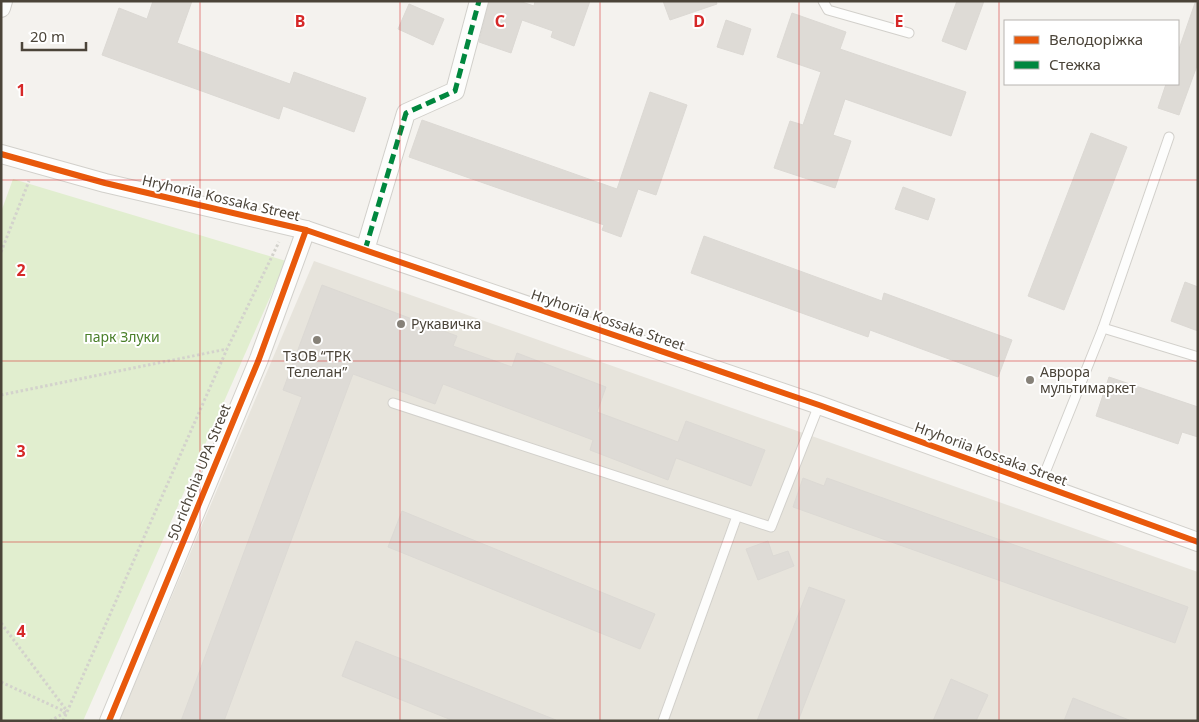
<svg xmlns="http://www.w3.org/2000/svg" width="1199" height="722" viewBox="0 0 1199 722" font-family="'Noto Sans',sans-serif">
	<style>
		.residential { fill: #e7e4dc }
		.green { fill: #e1eecf }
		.building { fill: #dedbd6; stroke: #dcd9d4 }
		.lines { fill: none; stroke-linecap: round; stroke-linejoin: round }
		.service-casing { stroke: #d2d0cb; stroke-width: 11 }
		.minor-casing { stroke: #d2d0cb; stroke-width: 20 }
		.path { stroke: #d3d2cc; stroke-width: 3; stroke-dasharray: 2.5 2.5; stroke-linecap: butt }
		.service { stroke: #fdfdfc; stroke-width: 9 }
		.minor { stroke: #fdfdfc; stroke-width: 18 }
		.quiet { stroke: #00873e; stroke-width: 5; stroke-dasharray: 10 5; stroke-linecap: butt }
		.cycleway-casing { stroke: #fff; stroke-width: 9 }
		.cycleway { stroke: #e8590c; stroke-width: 6 }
		.grid { fill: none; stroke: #d62828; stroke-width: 1; stroke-opacity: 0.55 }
		.poi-dot { fill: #868178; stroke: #fff; stroke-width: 2 }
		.labels { text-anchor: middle; stroke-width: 4; stroke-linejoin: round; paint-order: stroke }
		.street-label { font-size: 14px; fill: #4b4439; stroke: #fff }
		.poi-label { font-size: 14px; fill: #4b4439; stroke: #fff; text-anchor: start }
		.park-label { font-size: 14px; fill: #4a7f2a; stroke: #fff }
		.grid-label { font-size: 16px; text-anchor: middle; font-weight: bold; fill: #d62828; stroke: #fff; stroke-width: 4; stroke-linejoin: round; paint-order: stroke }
	</style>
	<rect width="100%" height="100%" fill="#f4f2ee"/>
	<path class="residential" d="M314,261L1198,572V721H119Z"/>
	<path class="green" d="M13,179L286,261L83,721H1V212Z"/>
	<g class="building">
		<path d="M153,1H192L177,43L290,84L294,72L366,98L354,132L283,106L279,119L102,55L119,8L147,19Z"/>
		<path d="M489,1H519L534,6L535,1H590L574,46L551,37L553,31L522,20L511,53L479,42Z"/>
		<path d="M663,1H716L717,4L670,20Z"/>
		<path d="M957,1H984L966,50L942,41Z"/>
		<path d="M1195,3H1198V63L1179,115L1158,108L1166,84H1178V52Z"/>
		<path d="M409,4L444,19L433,45L398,29Z"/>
		<path d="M792,13L846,32L840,49L966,92L951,136L845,99L833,135L851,141L835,188L774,168L790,121L803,125L821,72L777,57Z"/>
		<path d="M726,20L751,29L743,55L717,47Z"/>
		<path d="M650,92L687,105L656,195L638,189L621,237L602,230L604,225L409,157L422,120L617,189Z"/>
		<path d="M1091,133L1127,147L1064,310L1028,296Z"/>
		<path d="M903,187L935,199L928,220L895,209Z"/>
		<path d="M704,236L882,301L884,293L1012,340L998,377L870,330L868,337L691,273Z"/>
		<path d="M1185,282L1198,287V331L1171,321Z"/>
		<path d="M322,285L457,336L453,346L512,367L517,353L606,387L597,412L678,442L686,421L765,450L751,486L676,458L668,480L590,450L593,440L443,384L435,404L353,374L224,721H181L302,397L283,390Z"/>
		<path d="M1109,377L1198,407V437L1182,432L1178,444L1096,416Z"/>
		<path d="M803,478L824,486L827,478L1188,607L1175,643L793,507Z"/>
		<path d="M402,511L655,614L640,649L388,547Z"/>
		<path d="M768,541L773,556L788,551L794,566L758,580L746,549Z"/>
		<path d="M809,587L845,600L798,721H757Z"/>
		<path d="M356,641L556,720L555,721H454L342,676Z"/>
		<path d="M951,679L988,695L976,721H933Z"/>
		<path d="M1073,698L1129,720L1128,721H1064Z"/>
	</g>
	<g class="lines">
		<defs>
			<g id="service">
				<path d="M823,1L828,10L909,33"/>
				<path d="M1103,328L1169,137"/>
				<path d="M393,403L771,527L819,405"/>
				<path d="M1040,485L1103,328L1198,357"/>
				<path d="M663,721L737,516"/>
			</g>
			<g id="minor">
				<path d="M1,8L3,1"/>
				<path d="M1,154L105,183L306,230L819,405L1198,542"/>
				<path d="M365,250L406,113L455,91L479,1"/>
				<path d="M109,721L259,359L306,230"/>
			</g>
		</defs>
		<use href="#service" class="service-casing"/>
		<use href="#minor" class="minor-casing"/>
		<g class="path">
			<path d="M1,252L29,181"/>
			<path d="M1,395L227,349"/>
			<path d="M1,623L67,711"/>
			<path d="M1,682L66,712"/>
			<path d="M50,721L66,712"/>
			<path d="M63,721L227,349L279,242"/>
		</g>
		<use href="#service" class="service"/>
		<use href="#minor" class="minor"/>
		<path class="quiet" d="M365,250L406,113L455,91L479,1"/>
		<defs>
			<g id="cycleway">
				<path d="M1,154L105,183L306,230L819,405L1198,542"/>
				<path d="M109,721L259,359L306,230"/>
			</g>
		</defs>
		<use href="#cycleway" class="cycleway-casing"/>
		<use href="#cycleway" class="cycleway"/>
	</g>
	<path class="grid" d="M200,1V721M400,1V721M600,1V721M799,1V721M999,1V721M1,180H1198M1,361H1198M1,542H1198"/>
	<g class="poi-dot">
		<circle cx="401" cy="324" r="5"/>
		<circle cx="317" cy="340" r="5"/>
		<circle cx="1030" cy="380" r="5"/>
	</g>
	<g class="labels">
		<g class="street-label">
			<text transform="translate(221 198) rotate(13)" y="5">Hryhoriia Kossaka Street</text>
			<text transform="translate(608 320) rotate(19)" y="5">Hryhoriia Kossaka Street</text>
			<text transform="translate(991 454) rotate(20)" y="5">Hryhoriia Kossaka Street</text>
			<text transform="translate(199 472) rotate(-68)" y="5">50-richchia UPA Street</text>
		</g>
		<g class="poi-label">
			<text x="411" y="329">Рукавичка</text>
			<text x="317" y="361" text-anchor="middle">ТзОВ “ТРК<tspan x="317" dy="16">Телелан”</tspan></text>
			<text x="1040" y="377">Аврора<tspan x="1040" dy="16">мультимаркет</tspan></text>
		</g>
		<g class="park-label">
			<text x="122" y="342">парк Злуки</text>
		</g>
	</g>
	<g class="grid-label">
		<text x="300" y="27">B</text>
		<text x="500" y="27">C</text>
		<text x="699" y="27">D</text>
		<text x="899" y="27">E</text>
		<text x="21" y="96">1</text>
		<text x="21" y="276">2</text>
		<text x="21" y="457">3</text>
		<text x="21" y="637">4</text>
	</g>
	<rect width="1199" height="722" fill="none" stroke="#4b4439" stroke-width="5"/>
	<rect x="1004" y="20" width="175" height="65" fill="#ffffff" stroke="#b7b4b0"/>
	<rect x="1014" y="36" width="25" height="8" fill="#e8590c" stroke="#b7b4b0"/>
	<text x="1049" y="45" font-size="15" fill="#4b4439">Велодоріжка</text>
	<rect x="1014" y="61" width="25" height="8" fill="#00873e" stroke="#b7b4b0"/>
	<text x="1049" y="70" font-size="15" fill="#4b4439">Стежка</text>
	<path d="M22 42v8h64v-8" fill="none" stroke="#4b4439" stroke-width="2.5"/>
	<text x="30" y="42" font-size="15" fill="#4b4439" stroke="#ffffff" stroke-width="4" paint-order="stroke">20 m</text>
</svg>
